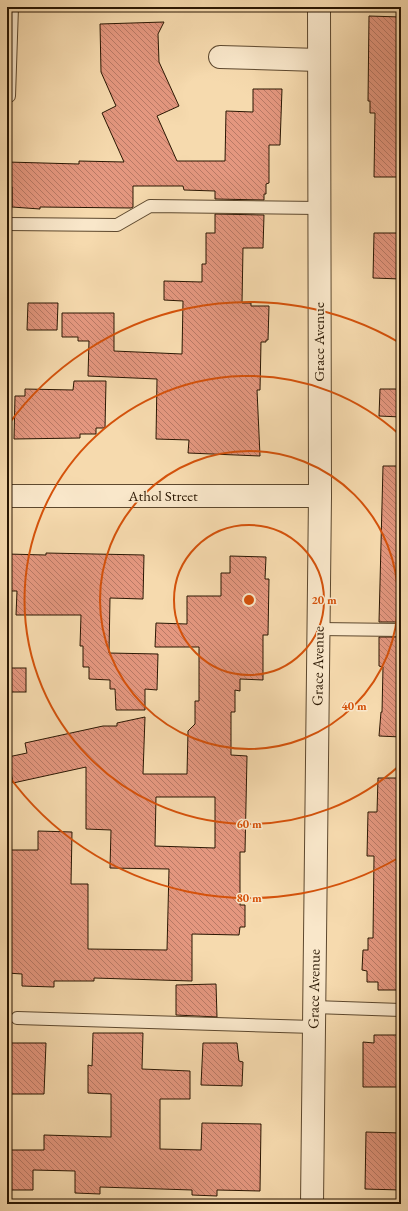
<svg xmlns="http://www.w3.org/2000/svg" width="408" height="1211" viewBox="0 0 408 1211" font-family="'EB Garamond',serif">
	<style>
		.building { fill: url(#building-back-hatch); stroke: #2a1703; fill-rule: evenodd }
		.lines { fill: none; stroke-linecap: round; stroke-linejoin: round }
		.service-casing { stroke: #5d482e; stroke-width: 14 }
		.minor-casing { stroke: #5d482e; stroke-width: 24 }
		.service { stroke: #f9e7ca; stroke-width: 12 }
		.minor { stroke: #f9e7ca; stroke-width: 22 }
		.ring { fill: none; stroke: #d5520b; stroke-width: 2 }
		.labels { text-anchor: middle; stroke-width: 3; stroke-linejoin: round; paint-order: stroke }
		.street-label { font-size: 15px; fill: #2a1703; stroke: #f9e7ca }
		.centre { fill: #d5520b; stroke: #f9e7ca; stroke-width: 2 }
		.ring-label { font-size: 12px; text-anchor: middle; font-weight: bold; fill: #d5520b; stroke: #f9e7ca; stroke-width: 3; stroke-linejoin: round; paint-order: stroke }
	</style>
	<defs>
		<pattern id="building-back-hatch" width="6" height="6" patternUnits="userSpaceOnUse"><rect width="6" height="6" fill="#e4977f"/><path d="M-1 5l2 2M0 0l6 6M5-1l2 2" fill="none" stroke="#b97a66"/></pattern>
	</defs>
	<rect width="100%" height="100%" fill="#f6daae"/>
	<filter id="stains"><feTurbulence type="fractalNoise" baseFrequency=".005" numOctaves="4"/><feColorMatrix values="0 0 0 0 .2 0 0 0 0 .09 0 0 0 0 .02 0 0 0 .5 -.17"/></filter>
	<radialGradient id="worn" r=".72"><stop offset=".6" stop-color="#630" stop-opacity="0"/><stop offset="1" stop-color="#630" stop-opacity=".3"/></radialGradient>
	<g class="building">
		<path d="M369,16L401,17V177H374L375,113H370V101H368Z"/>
		<path d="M164,22L158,34L159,62L179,106L157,116L177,161H225L226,111L253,112V89H282L280,145H269V183L266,184V194H264V200L215,199V191L184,190L183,186H133V207L131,208L40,207V209L12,207V187H7V162L79,164V161L124,162L102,113L116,106L101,72L100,24Z"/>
		<path d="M215,214L264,215L263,248H243L242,303H251V306H269L268,340H266V342H261L260,390H257L260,456L188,453L189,440L156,439L157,379L88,376L89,341H78V337H62V313H114V351L182,354L183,301L164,300V281L202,282V264H206V233H215Z"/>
		<path d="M374,233H401V279L373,278Z"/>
		<path d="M28,303H58L57,330H27Z"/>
		<path d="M74,381H106L105,428H96V434H80V438L14,439L15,396H25V389L73,390Z"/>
		<path d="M380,389H401V417L379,416Z"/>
		<path d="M383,466H401V622H379Z"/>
		<path d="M46,553L144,555L143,599L110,598L109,653L158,654L157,690L145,689V710H116L115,689H110V680L89,679V667H83V646H80L81,615H16L17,591H7V554L46,555Z"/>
		<path d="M230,556L266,557L265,579H269L268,635H263V680L240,679V691L235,690V712H231V755L247,756L245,852H240V905H245V927H240L239,935L192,934V981L94,978V981H54V987L22,986V974L7,973V918H9L10,875H7V850H38V831L72,832L71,884H88V949L167,950L169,869L110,868L111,830L86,829V767L13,783L8,757L27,753L25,743L103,726H117V723L145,717L143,774H187L188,731L195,724V701H199V647H155L156,623L187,624V596H221V573H230ZM156,797H215V848L155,846Z"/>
		<path d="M379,637H401V737L379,736L381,712H382L383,667L379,666Z"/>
		<rect x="7" y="668" width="19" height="24"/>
		<path d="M378,778H401V990H378V982H367V971L362,970L363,950H368V938H373L374,856H367L368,812H377Z"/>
		<path d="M216,984L217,1017L176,1015V985Z"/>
		<path d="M93,1033H143L142,1069L190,1071V1099H160V1149L201,1150L202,1123L261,1124L260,1191L217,1190V1196L192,1195V1190L100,1187V1194L75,1193V1171L33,1170V1190H8L7,1150H44V1135L111,1137V1094L88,1093V1065L92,1066Z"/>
		<path d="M374,1035H401V1087H363V1042L374,1043Z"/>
		<path d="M7,1043H46L44,1094H7Z"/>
		<path d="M203,1043H237L239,1061L243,1062L242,1086L201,1085Z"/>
		<path d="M366,1132L401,1133V1190L365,1189Z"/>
	</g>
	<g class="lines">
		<defs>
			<g id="service">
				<path d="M9,96L12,7"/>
				<path d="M7,224L117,225L150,206L319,208"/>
				<path d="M319,629L401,630"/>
				<path d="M314,1007L401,1010"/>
				<path d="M17,1018L314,1027"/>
			</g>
			<g id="minor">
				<path d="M220,57L318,60"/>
				<path d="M7,496H320"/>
				<path d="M312,1204L320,496L319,7"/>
			</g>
		</defs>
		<use href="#service" class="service-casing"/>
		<use href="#minor" class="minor-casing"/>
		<use href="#service" class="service"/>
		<use href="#minor" class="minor"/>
	</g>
	<g class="ring">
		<circle cx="249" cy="600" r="75"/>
		<circle cx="249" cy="600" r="149"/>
		<path d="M400 765A224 224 0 1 1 400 435"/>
		<path d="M400 857A298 298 0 0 1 8 775M8 425A298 298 0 0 1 400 343"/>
	</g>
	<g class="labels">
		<g class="street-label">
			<text transform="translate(319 342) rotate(-90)" y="5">Grace Avenue</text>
			<text x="163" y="501">Athol Street</text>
			<text transform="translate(318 666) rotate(-89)" y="5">Grace Avenue</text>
			<text transform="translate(314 989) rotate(-89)" y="5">Grace Avenue</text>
		</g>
	</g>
	<circle cx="249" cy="600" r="6" class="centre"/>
	<g class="ring-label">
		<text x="324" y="604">20 m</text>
		<text x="354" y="710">40 m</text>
		<text x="249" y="828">60 m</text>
		<text x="249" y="902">80 m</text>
	</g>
	<rect width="408" height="1211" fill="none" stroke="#f6daae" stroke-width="24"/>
	<rect x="8" y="8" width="392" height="1195" fill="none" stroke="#2a1703" stroke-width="2"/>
	<rect x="12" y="12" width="384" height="1187" fill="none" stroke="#2a1703"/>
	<rect width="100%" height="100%" filter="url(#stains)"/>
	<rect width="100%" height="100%" fill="url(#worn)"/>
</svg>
